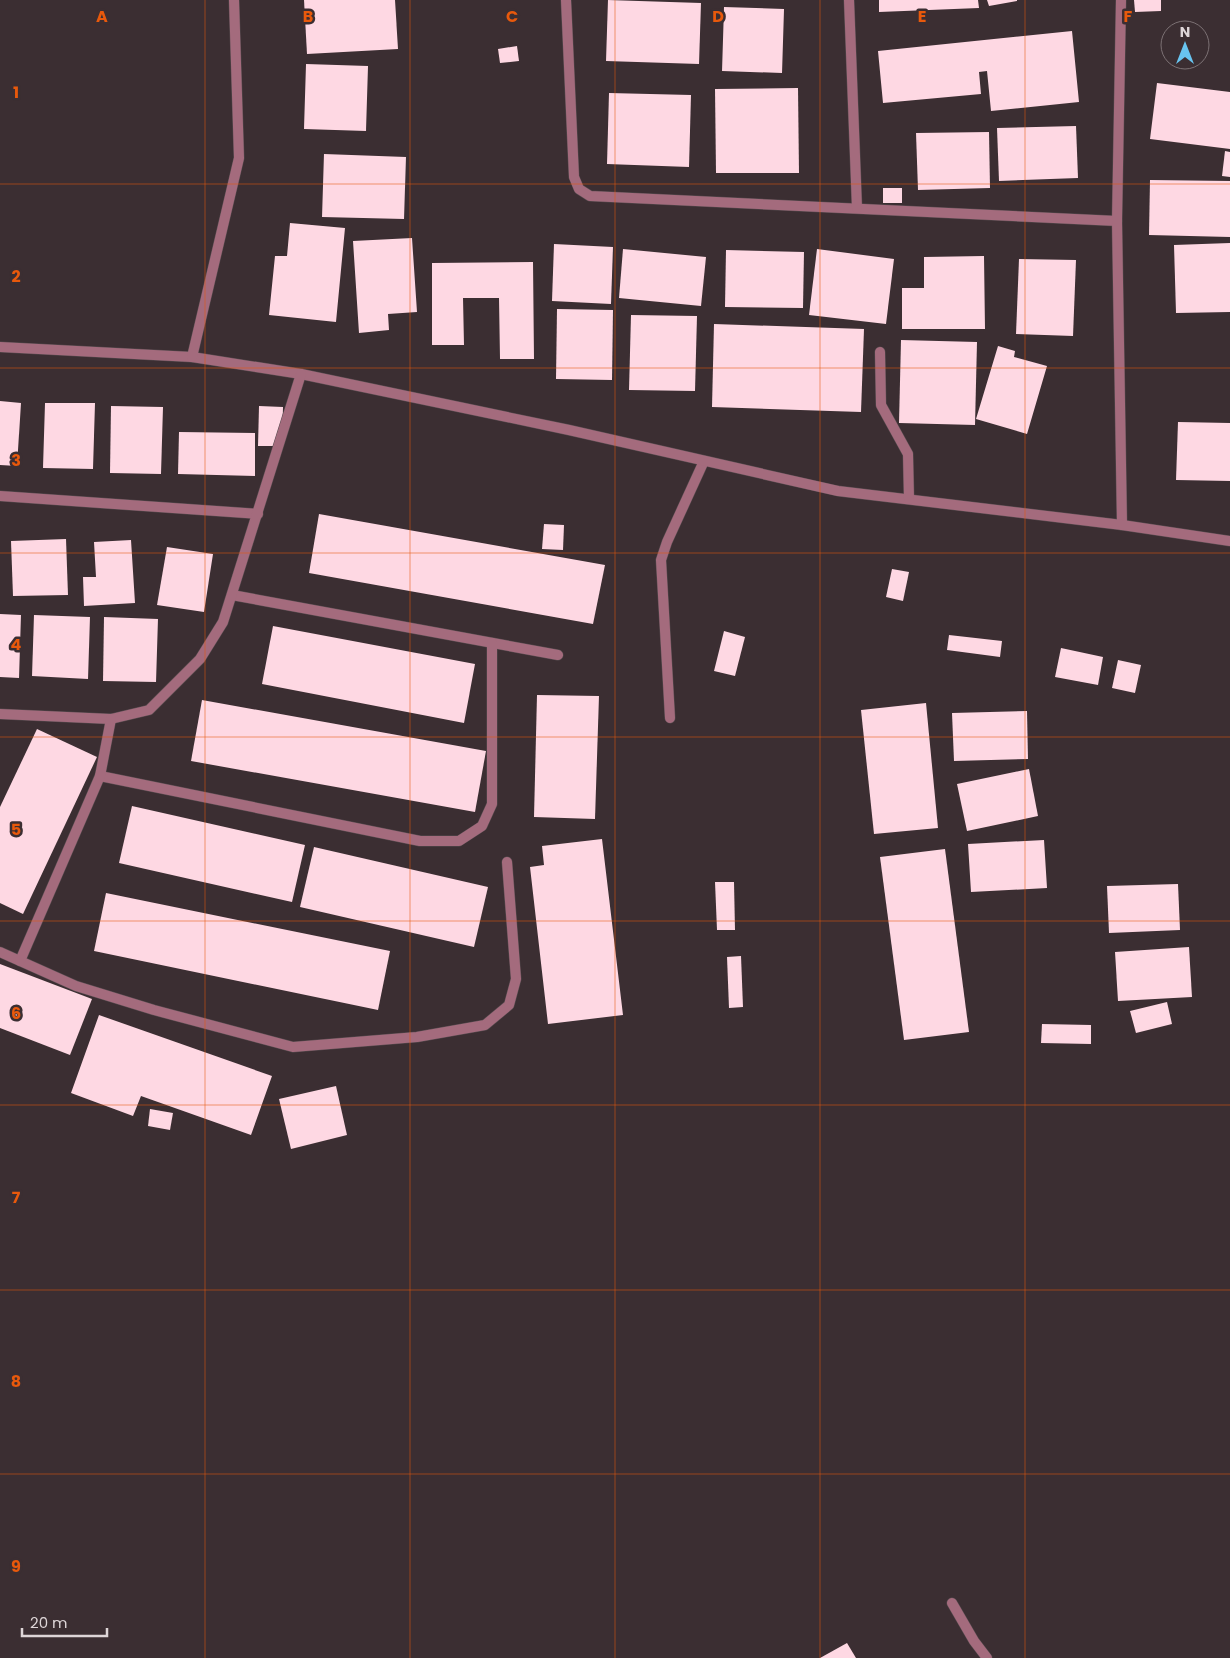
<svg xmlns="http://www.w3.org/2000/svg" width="1230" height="1658" viewBox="0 0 1230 1658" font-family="Poppins,sans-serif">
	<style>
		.building { fill: #fed8e3 }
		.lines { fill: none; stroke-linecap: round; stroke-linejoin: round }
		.lane-casing { stroke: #584c50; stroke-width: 11 }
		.street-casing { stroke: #584c50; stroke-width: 11 }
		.lane { stroke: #a46b7d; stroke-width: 10 }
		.street { stroke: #a46b7d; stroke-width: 10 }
		.grid { fill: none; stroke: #e8590c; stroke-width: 1; stroke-opacity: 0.55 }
		.grid-label { font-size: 16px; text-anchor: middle; font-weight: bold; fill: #e8590c; stroke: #3b2e32; stroke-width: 5; stroke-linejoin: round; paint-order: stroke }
	</style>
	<rect width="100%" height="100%" fill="#3b2e32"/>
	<g class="building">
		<path d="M304,0H395L398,49L307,54Z"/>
		<path d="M608,0L701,3L699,64L606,61Z"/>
		<path d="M879,0H978L979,8L879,12Z"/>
		<path d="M987,0H1017V1L989,6Z"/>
		<path d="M1134,0H1161V11L1135,12Z"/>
		<path d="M724,7L784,9L782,73L722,71Z"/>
		<path d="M1072,31L1079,102L991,111L987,71L979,72L981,94L883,103L878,51Z"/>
		<path d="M517,46L519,61L500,63L498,49Z"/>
		<path d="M306,64L368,66L366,131L304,129Z"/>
		<path d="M1157,83L1230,92V149L1150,139Z"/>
		<path d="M798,88L799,173H716L715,89Z"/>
		<path d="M609,93L691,95L689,167L607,164Z"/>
		<path d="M1076,126L1078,178L999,181L997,128Z"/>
		<path d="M989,132L990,188L918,190L916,133Z"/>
		<path d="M1225,151L1230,152V177L1222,176Z"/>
		<path d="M324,154L406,157L404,219L322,217Z"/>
		<path d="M1150,180L1230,181V237L1149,235Z"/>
		<rect x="883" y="188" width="19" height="15"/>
		<path d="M290,223L345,228L336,322L269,315L275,256H287Z"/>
		<path d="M412,238L417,312L388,314L389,330L359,333L353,241Z"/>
		<path d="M1230,243V312L1176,313L1174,245Z"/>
		<path d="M554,244L613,247L611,304L552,301Z"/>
		<path d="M623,249L706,257L701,306L619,298Z"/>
		<path d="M817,249L894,259L886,324L809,315Z"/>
		<path d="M726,250L804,252L803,308L725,307Z"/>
		<path d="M984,256L985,329H902V288H924V257Z"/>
		<path d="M1019,259L1076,260L1073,336L1016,334Z"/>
		<path d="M533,262L534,359H500L499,298H463L464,345H432V263Z"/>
		<path d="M557,309L613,310L612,380L556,379Z"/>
		<path d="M631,315L697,316L695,391L629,390Z"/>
		<path d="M714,324L864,329L861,412L712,407Z"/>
		<path d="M901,340L977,342L975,425L899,423Z"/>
		<path d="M998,346L1015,351L1014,357L1047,366L1027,434L976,419Z"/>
		<path d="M0,401L21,403L17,466L0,465Z"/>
		<path d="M45,403H95L93,469L43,468Z"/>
		<path d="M111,406L163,407L161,474L110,473Z"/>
		<path d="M259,406L283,407L282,446H258Z"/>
		<path d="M1178,422L1230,423V481L1176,480Z"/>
		<path d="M179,432L255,433V476L178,474Z"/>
		<path d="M319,514L605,565L593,624L309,573Z"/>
		<path d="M544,524L564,525L563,550L542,549Z"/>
		<path d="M66,539L68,595L13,596L11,541Z"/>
		<path d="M131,540L135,603L84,606L83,577H96L94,542Z"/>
		<path d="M167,547L213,554L204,612L157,605Z"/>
		<path d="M892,569L909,572L903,601L886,597Z"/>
		<path d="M0,614L21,615L19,678L0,677Z"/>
		<path d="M34,615L90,617L88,679L32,676Z"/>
		<path d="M104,617L158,619L156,682L103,681Z"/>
		<path d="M273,626L475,664L464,723L262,684Z"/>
		<path d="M724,631L745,637L735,676L714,671Z"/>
		<path d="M949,635L1002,641L1000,657L947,650Z"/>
		<path d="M1061,648L1103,657L1098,685L1055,677Z"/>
		<path d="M1118,660L1141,665L1135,693L1112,688Z"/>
		<path d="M537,695L599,696L595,819L534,817Z"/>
		<path d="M202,700L486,751L475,812L191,761Z"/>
		<path d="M926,703L938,828L874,834L861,710Z"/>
		<path d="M1027,711L1028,759L954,761L952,713Z"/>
		<path d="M37,729L97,757L23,914L0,903V807Z"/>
		<path d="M1029,769L1038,816L967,831L957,784Z"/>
		<path d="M132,806L305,845L292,902L119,863Z"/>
		<path d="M602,839L623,1015L548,1024L530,867L544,865L542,846Z"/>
		<path d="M1044,840L1047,888L971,892L968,844Z"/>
		<path d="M314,847L488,887L474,947L300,907Z"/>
		<path d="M945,849L969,1032L904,1040L880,857Z"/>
		<path d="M715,882H734L735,930H717Z"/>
		<path d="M1178,884L1180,930L1109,933L1107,886Z"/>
		<path d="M106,893L390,951L378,1010L94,951Z"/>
		<path d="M1189,947L1192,997L1118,1001L1115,952Z"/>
		<path d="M741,956L743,1007L729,1008L727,957Z"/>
		<path d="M0,964L92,999L70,1055L0,1028Z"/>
		<path d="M1167,1002L1172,1024L1136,1033L1130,1011Z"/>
		<path d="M99,1015L272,1076L251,1135L141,1096L133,1116L71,1093Z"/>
		<path d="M1042,1024L1091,1025V1044L1041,1043Z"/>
		<path d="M336,1086L347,1135L291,1149L279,1099Z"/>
		<path d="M150,1109L173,1113L170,1130L148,1126Z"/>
		<path d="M847,1643L856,1658H820Z"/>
	</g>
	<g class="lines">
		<defs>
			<path id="lane" d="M670,718L661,560L667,542L704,461"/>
			<g id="street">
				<path d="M566,0L574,177L579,189L590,196L1117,221"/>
				<path d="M849,0L857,208"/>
				<path d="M1121,0L1117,221L1122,525"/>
				<path d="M0,347L192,357L301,374L569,430L838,491L1122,525L1230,541"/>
				<path d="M880,352L881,405L908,454L909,499"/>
				<path d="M192,357L239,158L234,0"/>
				<path d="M0,496L258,514"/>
				<path d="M232,595L558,655"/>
				<path d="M0,714L111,719L149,710L200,659L223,622L301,374"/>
				<path d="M100,776L420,841H459L482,826L492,804V643"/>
				<path d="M0,952L76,986L154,1010L293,1047L417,1037L485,1025L509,1005L516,979L507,862"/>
				<path d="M20,961L100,776L111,719"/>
				<path d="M952,1603L974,1641L987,1658"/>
			</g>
		</defs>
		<use href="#lane" class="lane-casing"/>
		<use href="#street" class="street-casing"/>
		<use href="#lane" class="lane"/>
		<use href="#street" class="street"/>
	</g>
	<path class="grid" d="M205,0V1658M410,0V1658M615,0V1658M820,0V1658M1025,0V1658M0,184H1230M0,368H1230M0,553H1230M0,737H1230M0,921H1230M0,1105H1230M0,1290H1230M0,1474H1230"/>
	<g class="grid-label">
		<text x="102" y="22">A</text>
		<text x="308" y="22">B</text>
		<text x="512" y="22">C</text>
		<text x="718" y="22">D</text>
		<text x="922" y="22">E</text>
		<text x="1128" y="22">F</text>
		<text x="16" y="98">1</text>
		<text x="16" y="282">2</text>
		<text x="16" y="466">3</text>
		<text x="16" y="650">4</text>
		<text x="16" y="835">5</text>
		<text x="16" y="1019">6</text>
		<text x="16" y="1203">7</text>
		<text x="16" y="1387">8</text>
		<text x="16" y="1572">9</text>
	</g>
	<g transform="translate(1185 45)"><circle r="24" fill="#3b2e32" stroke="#7c7174"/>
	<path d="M0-4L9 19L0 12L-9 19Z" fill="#68c4f0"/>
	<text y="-8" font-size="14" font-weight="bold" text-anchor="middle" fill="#ded6d8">N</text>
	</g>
	<path d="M22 1628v8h85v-8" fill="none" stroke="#ded6d8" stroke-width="2.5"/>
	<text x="30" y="1628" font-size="15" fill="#ded6d8" stroke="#3b2e32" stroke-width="4" paint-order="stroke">20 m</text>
</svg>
